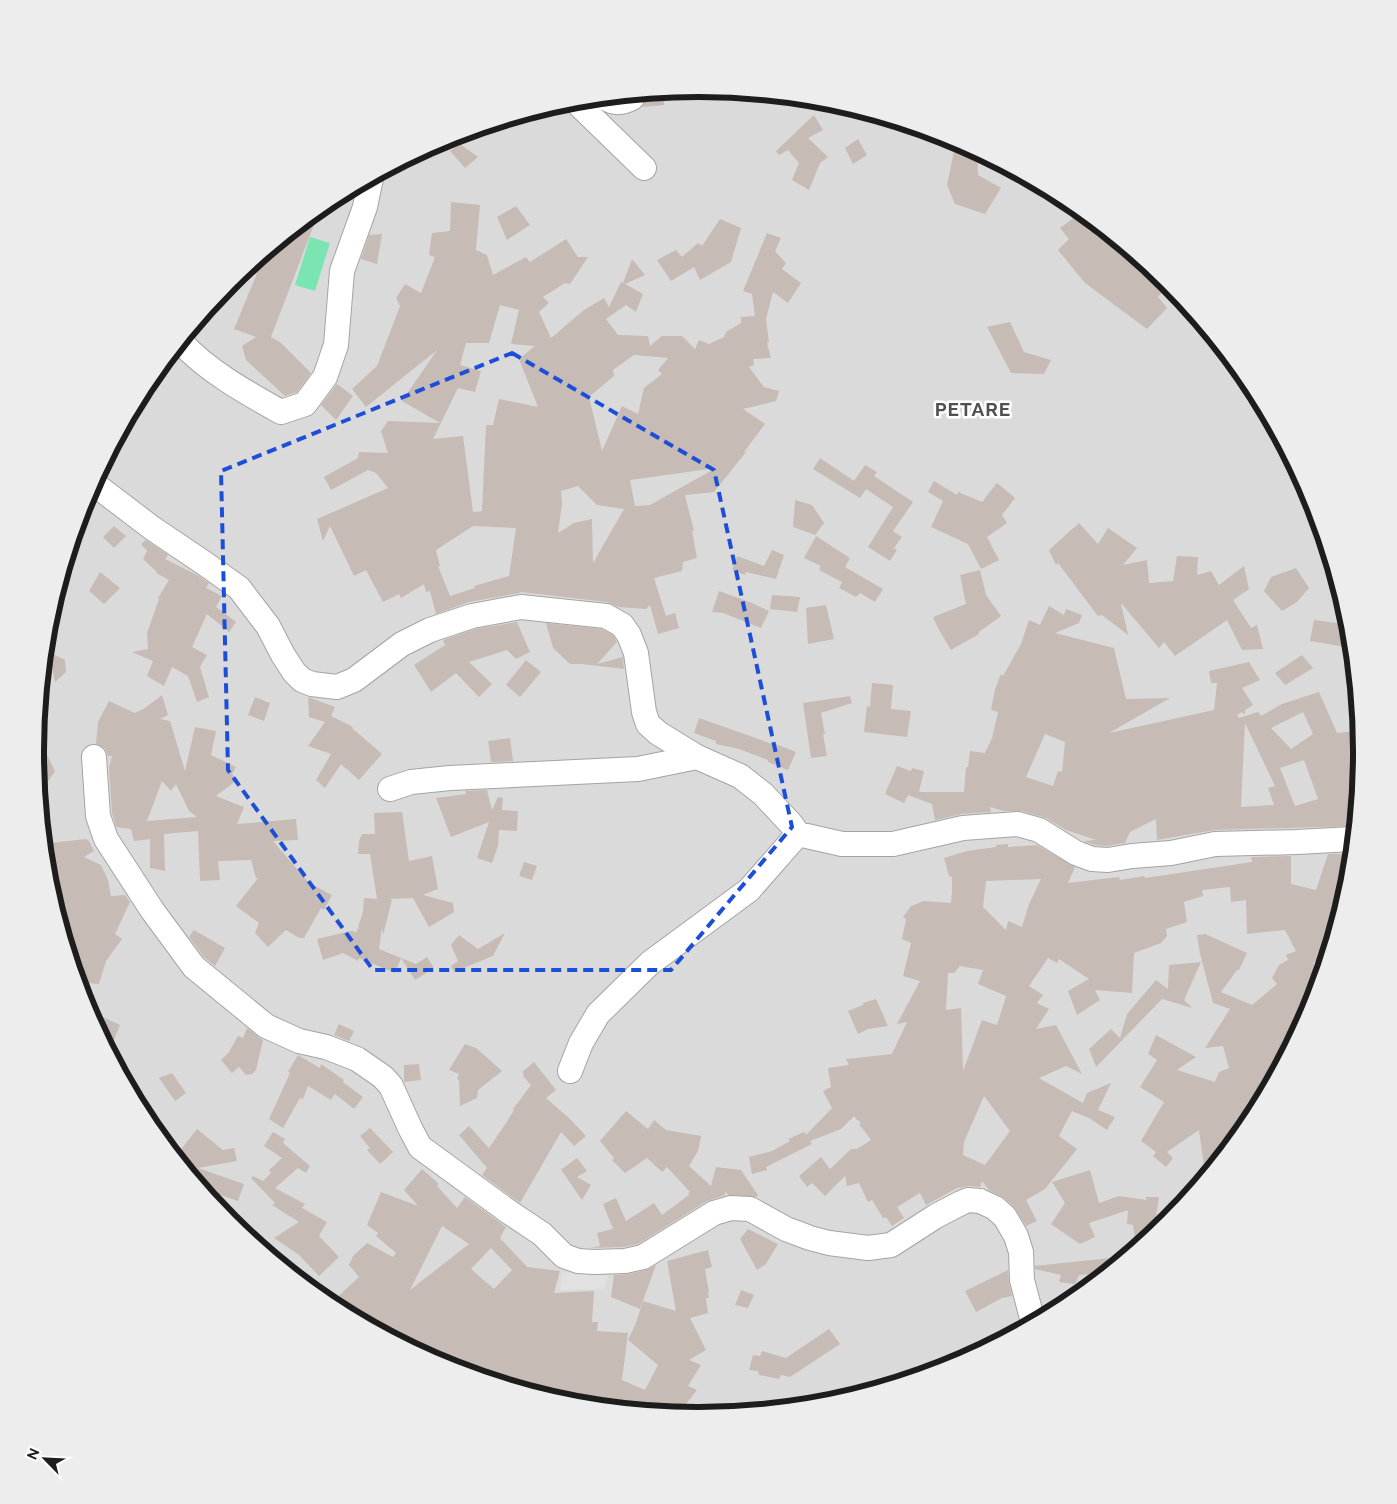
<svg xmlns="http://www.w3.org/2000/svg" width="1397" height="1504" viewBox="0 0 1397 1504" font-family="Raleway,sans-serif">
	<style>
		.residential { fill: #dbdada }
		.pitch { fill: #7ae5b2 }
		.parking { fill: #e1e1e1 }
		.building { fill: #c7bbb5; fill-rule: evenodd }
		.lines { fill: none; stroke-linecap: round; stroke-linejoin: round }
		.minor-casing { stroke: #a4a4a4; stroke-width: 26 }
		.minor { stroke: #fff; stroke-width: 24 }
		.marked { fill: none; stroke: #1d4ed8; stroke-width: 4; stroke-dasharray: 10 6; stroke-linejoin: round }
		.labels { text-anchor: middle; stroke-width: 5; stroke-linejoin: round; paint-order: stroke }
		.district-label { font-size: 19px; font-weight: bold; letter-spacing: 1px; fill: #505050; stroke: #fff }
		.rim { fill: none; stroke: #1d1d1d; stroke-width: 6 }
	</style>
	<rect width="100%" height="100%" fill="#efeae2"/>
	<circle class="residential" cx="698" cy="752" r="661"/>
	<path class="pitch" d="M310,237L330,243L315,291L295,285Z"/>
	<path class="parking" d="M609,1269L605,1289L560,1290L562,1273Z"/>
	<g class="building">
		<path d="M664,92V105L642,107L646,99V94Z"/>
		<path d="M814,115L823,130L808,138L828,157L820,163L809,190L792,180L799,163L788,150L779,155L776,151Z"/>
		<path d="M858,139L867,155L853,164L845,148Z"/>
		<path d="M460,144L478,157L465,168L450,151Z"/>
		<path d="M964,145L977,152L978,175L1001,188L985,214L955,204L947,185L955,146Z"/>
		<path d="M451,202L480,205L476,250L487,255L493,275L526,257L530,262L566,239L578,257H588L570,284L565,283L543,297L549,303L539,312L551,338L584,310L604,298L609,307L621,282L623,283L632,259L645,275L625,284L643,294L636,312L626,305L606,319L618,335L648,336L650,346L662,336H682L695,349L699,340L709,344L724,337L726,332L741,323V317L755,316L752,294L743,291L767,233L781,238L775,251L786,263L782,269L801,283L788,303L773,292L766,319L769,342L767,343L771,358L753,359L754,365L749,367L764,387L779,391L776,401L743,409L765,424L744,452H746L714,492L685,495L694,531H692L697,558L683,562L682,571L654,578L666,616L675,613L679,628L658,634L650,605L646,609L618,607L607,602L521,592L520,593L469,602L436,614L430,591L426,592L424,584L401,598L399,594L383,602L366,570L354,576L330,526L323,541L317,519L388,488L376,473L368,470L331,490L324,477L358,458L359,452L388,453L381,431L388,421L440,423L402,401L437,350L366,407L352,389L377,366L400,306L396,298L405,284L421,293L435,257L429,255L432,233L450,231ZM500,305L519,310L511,344L535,346L519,359L538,407L499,399L493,425H486L482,511L473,512L463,436L433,439L458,388L475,392L481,371L460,365L466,343H489ZM634,355L668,358L658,370L662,374L644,388L638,414L622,406L602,451L589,397L614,376L613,370ZM716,468L650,505L635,506L630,480ZM578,486L597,505L624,509L593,563L592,519L574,523L558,533L562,504L561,491ZM473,526L516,528L509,576L474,586L475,588L450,596L438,566H440L436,550Z"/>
		<path d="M516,206L530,225L507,240L497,217Z"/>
		<path d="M320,209L271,337L280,342L311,373L297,392L285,396L246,360L242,346L256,337L234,329L265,254Z"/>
		<path d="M1075,217L1090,232L1097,225L1169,284L1158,297L1167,308L1147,329L1085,283L1058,250L1069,239L1060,228Z"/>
		<path d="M720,219L741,228L731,262L700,280L694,267L671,281L657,260L676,250L682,257L698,243L702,246Z"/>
		<path d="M382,234L377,264L361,259L369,235Z"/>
		<path d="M1010,322L1024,352L1051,360L1044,374L1011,373L987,327Z"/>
		<path d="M337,384L353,396L336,420L321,405Z"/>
		<path d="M820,458L854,481L865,465L877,472L874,476L913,502L893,531L902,537L894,548L897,550L890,561L868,547L893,507L866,489L860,498L813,469Z"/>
		<path d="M934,481L957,495L958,492L982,502L997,483L1015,498L1002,515L1007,523L987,537L999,560L981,569L968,544L931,527L943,501L928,492Z"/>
		<path d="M795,500L812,505L824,523L815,535L793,527Z"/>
		<path d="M1079,523L1098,544L1108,528L1137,548L1123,565L1147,560L1149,583L1173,581L1177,556L1198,557L1197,575L1211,571L1219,585L1244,566L1249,589L1233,600L1251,628L1257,625L1263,649L1242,650L1227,620L1175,656L1164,642L1159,648L1121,603L1128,635L1102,615L1098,616L1058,563L1056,565L1049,550Z"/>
		<path d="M114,526L126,536L114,548L103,537Z"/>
		<path d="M816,536L850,558L845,567L883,589L875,602L860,593L856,597L839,588L842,582L819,570L821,566L804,558Z"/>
		<path d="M146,540L168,555L165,559L197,575L209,583L206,588L222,596L216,607L236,622L229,632L207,614L192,647L207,655L200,667L209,697L197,702L188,676L172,667L164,686L147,676L153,661L132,652L148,649L147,633L159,599L158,598L169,580L156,573L157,572L143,559L147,551L141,544Z"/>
		<path d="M772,550L784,555L776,579L746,572L745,575L732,570L737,556L764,566Z"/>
		<path d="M1296,568L1309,588L1297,602L1282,611L1264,591L1271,577Z"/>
		<path d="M980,570L986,595L1001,616L979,632V634L951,650L938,628L933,617L966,604L960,575Z"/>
		<path d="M100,572L120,588L104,604L89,591Z"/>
		<path d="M719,591L752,603L769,611L761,628L723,613L712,612Z"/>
		<path d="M772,595L800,597L797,612L770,609Z"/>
		<path d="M826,605L834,639L808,644L806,608Z"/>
		<path d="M1049,606L1064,615L1066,609L1082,615L1079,623L1055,633L1114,648L1126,699L1170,698L1109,733L1214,710L1217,683H1211L1209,671L1249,662L1260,680L1242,688L1253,705L1245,710V715L1242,712L1237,715L1239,718L1258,712L1261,716L1282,704L1319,692L1337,733L1360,731L1362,753L1355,826L1215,830L1157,840L1156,819L1130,832L1125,843L1107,846L1095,845L1083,841L1096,840L1066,830L1046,818L1022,811H1004L990,807L991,812L962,814L935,820L932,804L908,795L904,803L885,794L897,766L911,771L912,768L924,771L919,792H964L966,767H968L970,751L985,753L992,738L998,712L991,710L995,689L1001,674L1003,676L1021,644L1029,620L1040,625ZM1303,712L1313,734L1291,749L1271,728ZM1245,723L1275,786L1268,788L1274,805L1241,807ZM1045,734L1065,742L1062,772L1058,771L1053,786L1026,777ZM1304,760L1318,799L1295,806L1280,768Z"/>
		<path d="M1314,620L1337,623L1338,621L1348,620L1352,648L1310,641Z"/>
		<path d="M517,622L530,652L516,659L507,650L469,662L492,684L479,697L456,673L431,692L414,665L445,645L443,640L475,629Z"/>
		<path d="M546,623L602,629L613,635L617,642L597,664L623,657L624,669L582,664H570L553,648Z"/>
		<path d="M49,652L65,660L66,672L55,682Z"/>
		<path d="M1302,655L1313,668L1285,685L1275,673Z"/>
		<path d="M526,660L541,672L520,697L506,685Z"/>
		<path d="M872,683L893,685L891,709L911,711L907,737L864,732L867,706L870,707Z"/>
		<path d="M162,695L168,715L160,719L170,721L185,771L195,727L216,731L211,755L236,767L232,774L237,780L216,796L244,807L237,824L296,819L298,840L273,841L309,883L332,895L324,910L321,908L304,938H299L286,930L268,947L255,933L259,923L236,906L258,878H256L251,860L218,861L220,880L200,881L198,831L164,834L165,871L150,868V839L134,841L131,829L116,827L112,813L109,768L112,756H108L105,749L100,745L96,744L98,722L109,701L135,713L145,708ZM162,781L171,791L176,784L189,811L197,817L147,821Z"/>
		<path d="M850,696L852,703L821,713L825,734H823L827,756L811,758L803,703Z"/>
		<path d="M255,697L270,703L264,721L248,715Z"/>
		<path d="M308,697L335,707L331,716L353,727L352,728L382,754L359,780L341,764L325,788L316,780L331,754L308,746L325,722L309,717Z"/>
		<path d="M699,718L775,745L776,744L796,752L788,770L768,762V760L739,749L716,744V741L694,733Z"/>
		<path d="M37,735L55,771L39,795L35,752Z"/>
		<path d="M510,738L513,761L491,762L488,741Z"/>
		<path d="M487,790L492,810L498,797L503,798L502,810L518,811L517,831L499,830L498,846L492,863L477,858L489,822L451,837L436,798L466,794L465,791Z"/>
		<path d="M402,812L409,861L432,856L438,889L423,895L453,903L454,912L429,927L413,898L389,899L392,900L383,935L382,927L379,949L401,958L395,973L359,958L358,961L343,953L323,960L317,939L351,931L357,932V929L360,928L358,927L363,912L364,898L377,899L370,854H358L359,841L362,834H375L374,813Z"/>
		<path d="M86,839L89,841L94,851L84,857L101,865L108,880L111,896L125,895L130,902L115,934L122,939L106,961L99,984L78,982L48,881L44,848L50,843Z"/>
		<path d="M1008,844V847L1037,845L1075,867L1068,883L1119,877L1120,880L1144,876L1145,878L1252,862L1251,857L1291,856V884L1316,890L1328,854H1352L1350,868H1347L1330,916L1340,913L1332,937L1322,941L1328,952L1327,956L1313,963L1320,979L1311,1006L1250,1121L1214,1165L1204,1166L1199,1130L1167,1152L1173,1158L1166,1167L1153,1156L1156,1152L1141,1141L1164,1102L1140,1087L1157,1060L1148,1054L1156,1035L1196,1057L1177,1070L1215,1082L1219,1072L1229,1068L1223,1046L1205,1048L1230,1009L1213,1003L1200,954L1197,935L1205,934L1247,953L1239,970H1237L1221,992L1252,1005L1277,984L1272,978L1279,965L1288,960L1286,955L1296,951L1285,930L1247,934L1246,900L1231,902L1230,887L1202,890L1203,896L1184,902L1187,922L1166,929L1167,936L1161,943L1134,953L1132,993L1095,990L1100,1000L1077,1015L1068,991L1089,979L1059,959L1057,963L1048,958L1029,986L1043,995L1037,1003L1049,1009L1036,1029L1056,1025L1082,1074L1066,1066L1039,1078L1083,1103L1087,1093L1111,1083L1098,1110L1115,1117L1107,1130L1089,1118L1072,1111L1059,1136L1077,1149L1045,1189L1026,1200L1037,1221L1026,1226L1014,1207L1004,1198L989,1190L982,1181L980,1187L969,1186L957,1188L926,1205L920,1193L897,1207L904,1218L892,1226L886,1217L883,1218L872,1200L868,1202L859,1183L847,1186L845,1176L825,1196L812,1183L807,1187L799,1176L821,1157L830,1169L851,1149H857L871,1140L859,1124L861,1123L858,1120H857L854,1116L841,1129L810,1141L812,1144L766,1167L767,1170L752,1174L749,1157L772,1151L790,1141L788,1139L804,1132L806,1135L832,1108L823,1091L831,1087L828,1068L849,1065L846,1059L892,1054L907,1022L897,1024L920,981L903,976L911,943L902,939L906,919L903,917L911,906L924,901L951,903L952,892V877L949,876L944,858L967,851L996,847V845ZM1041,879L1029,904L1022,927L1008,921L1006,930L983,907L986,881ZM960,966L983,970L978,984L1006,996L997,1025L982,1020L963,1071L961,1008L946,1010L948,973H954ZM984,1096L1010,1131L985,1165L963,1155L964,1142Z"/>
		<path d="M524,862L537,866L532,880L519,876Z"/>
		<path d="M194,930L225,948L215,966L204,957L189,937Z"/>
		<path d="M505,933L493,956L454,972L451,966L458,961L451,945L459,935L478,949Z"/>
		<path d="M427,957L434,968L415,980L401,958L416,964Z"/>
		<path d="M1201,962L1184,1000L1192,1008L1162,999L1096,1067L1089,1049L1111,1029L1120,1038L1127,1014L1156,980L1168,989L1169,965Z"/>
		<path d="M876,999L888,1026L868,1029L858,1034L848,1011L863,1005V1003Z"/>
		<path d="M88,1010L120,1025L113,1042L103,1038Z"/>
		<path d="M339,1024L354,1031L349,1041L334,1035Z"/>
		<path d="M247,1028L263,1040L256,1070L252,1074L246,1075L239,1067L232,1073L221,1060L229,1052L238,1036L243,1038Z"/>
		<path d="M465,1044L476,1048L502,1071L478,1090L477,1098L460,1106L459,1080L457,1079L459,1074L449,1070Z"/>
		<path d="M298,1055L320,1068L321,1064L344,1080L343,1082L363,1097L354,1109L335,1094L331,1100L308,1086L303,1099L300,1098L283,1128L269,1119L290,1073L288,1072Z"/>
		<path d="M534,1062L556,1090L546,1098L570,1119L586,1136L574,1146L561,1132L520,1203L482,1175L487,1168L459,1135L469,1126L489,1148L506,1123L514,1110L513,1109L531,1085L523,1076L524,1075L522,1072Z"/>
		<path d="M419,1064L421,1080L404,1082V1065Z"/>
		<path d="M172,1073L186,1093L175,1101L159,1078Z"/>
		<path d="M626,1111L648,1129L654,1120L666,1130L701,1136L698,1151L689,1166L711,1186L716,1167L741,1170L758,1195L756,1197L729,1195L725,1192V1195L707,1201L638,1244L623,1247L590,1248L600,1246L597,1233L613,1229L603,1204L616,1198L626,1221L654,1203L662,1215L689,1195L688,1193L690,1192L667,1167L662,1172L647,1158L625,1173L612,1160L614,1158L600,1141Z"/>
		<path d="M370,1128L393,1152L380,1164L367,1150L370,1148L360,1136Z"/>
		<path d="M197,1129L223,1150L234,1148L237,1161L198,1168L244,1184L238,1201L203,1189L176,1156Z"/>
		<path d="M273,1132L285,1139L283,1143L310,1166L306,1173L298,1168L275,1188L305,1204L302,1208L327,1222L319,1236L339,1257L319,1276L299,1255L274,1238L299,1222L272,1205L275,1203L251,1178L253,1176L263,1181L271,1173L269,1170L282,1158L264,1146Z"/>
		<path d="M577,1158L587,1171L577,1177L591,1185L582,1200L560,1168L562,1169Z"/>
		<path d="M422,1169L439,1184L437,1186L457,1208L465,1197L506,1227L500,1238L527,1267L560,1271L554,1293L594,1291L592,1322H598L597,1331L628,1333L622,1380L645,1390L658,1365L628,1340L636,1323L643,1301L676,1311L667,1261L708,1250L712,1267L705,1269L709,1292H708L709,1298H706L708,1313L690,1318L706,1350L689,1360L701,1365L688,1386L697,1390L678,1414L569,1403L444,1365L404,1344L405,1335L391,1336L353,1316L332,1302L359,1277L349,1265L353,1256L367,1243L393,1257L396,1253L376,1236L378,1233L367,1225L381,1192L418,1206L404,1190ZM442,1226L469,1244L410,1290ZM491,1248L512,1270L494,1289L471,1269Z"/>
		<path d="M1090,1170L1099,1203L1119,1196L1146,1200V1197H1159L1156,1216L1175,1212L1167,1221L1136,1247L1133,1225L1127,1224L1128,1210L1089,1223L1095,1237L1080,1244L1051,1224L1065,1203L1052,1182Z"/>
		<path d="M748,1229L778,1244L766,1264L757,1270L740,1239Z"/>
		<path d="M1119,1257L1096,1274L1079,1275L1075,1284L1059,1282L1061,1275L1035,1269V1266Z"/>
		<path d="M656,1265L640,1309L611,1297L614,1275L628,1274L646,1270Z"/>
		<path d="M1008,1270L1009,1283L1012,1296L1002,1298L976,1312L965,1291Z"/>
		<path d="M741,1290L754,1295L748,1308L735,1305Z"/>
		<path d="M829,1329L840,1344L790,1377L781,1375L779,1379L759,1375L758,1371L749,1370L753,1355L760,1356L762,1351L786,1358Z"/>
	</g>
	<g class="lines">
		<defs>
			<g id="minor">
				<path d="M605,98C615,104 622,103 632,98L633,95"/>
				<path d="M575,101L644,168"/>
				<path d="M181,342C207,371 247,393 281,412L305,404L325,377L336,345L342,271L365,207L371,178"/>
				<path d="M93,483L152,528L204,563L239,588L268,626L283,655L294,672L302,680L312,684L337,687L354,680L402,644L430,630L472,616L521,607L606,616L622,625L629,635L636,653L644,712L648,724L658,733L697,757L740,776L763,794L791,824L798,834L842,844H893L963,828L1018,824L1039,830L1076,853L1092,859L1108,860L1132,856L1171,853L1215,844L1297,842L1353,839"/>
				<path d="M94,757L98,816L106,839L152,910L194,967L266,1026L299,1041L326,1047L357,1059L383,1077L391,1086L410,1128L420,1147L509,1212L542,1234L564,1256L578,1261L594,1262L625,1261L643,1257L714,1213L731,1208L750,1209L786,1229L810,1238L829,1243L868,1248L891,1245L936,1216L961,1203L968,1200L980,1201L995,1208L1005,1217L1016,1236L1021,1252L1022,1280L1033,1322"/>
				<path d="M390,789L411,782L450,778L638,769L697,757"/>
				<path d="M570,1071L581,1043L598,1014L650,963L749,890L798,834"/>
			</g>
		</defs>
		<use href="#minor" class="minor-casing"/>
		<use href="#minor" class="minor"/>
	</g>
	<path class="marked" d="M512,353L714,470L792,827L671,970H373L228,770L221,471Z"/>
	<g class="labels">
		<g class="district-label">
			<text x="973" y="416">PETARE</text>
		</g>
	</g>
	<path d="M0 0H1397V1504H0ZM698 97H699A654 654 0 0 1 1353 751V753A654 654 0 0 1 699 1407H698A654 654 0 0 1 44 753V751A654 654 0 0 1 698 97Z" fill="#ededed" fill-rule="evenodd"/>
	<path class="rim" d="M698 97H699A654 654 0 0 1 1353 751V753A654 654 0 0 1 699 1407H698A654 654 0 0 1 44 753V751A654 654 0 0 1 698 97Z"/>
	<g transform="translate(45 1459) rotate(294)" stroke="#ffffff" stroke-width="4" paint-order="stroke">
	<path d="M0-4L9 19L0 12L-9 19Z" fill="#1d1d1d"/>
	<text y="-8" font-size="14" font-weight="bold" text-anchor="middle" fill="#1d1d1d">N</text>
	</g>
</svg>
